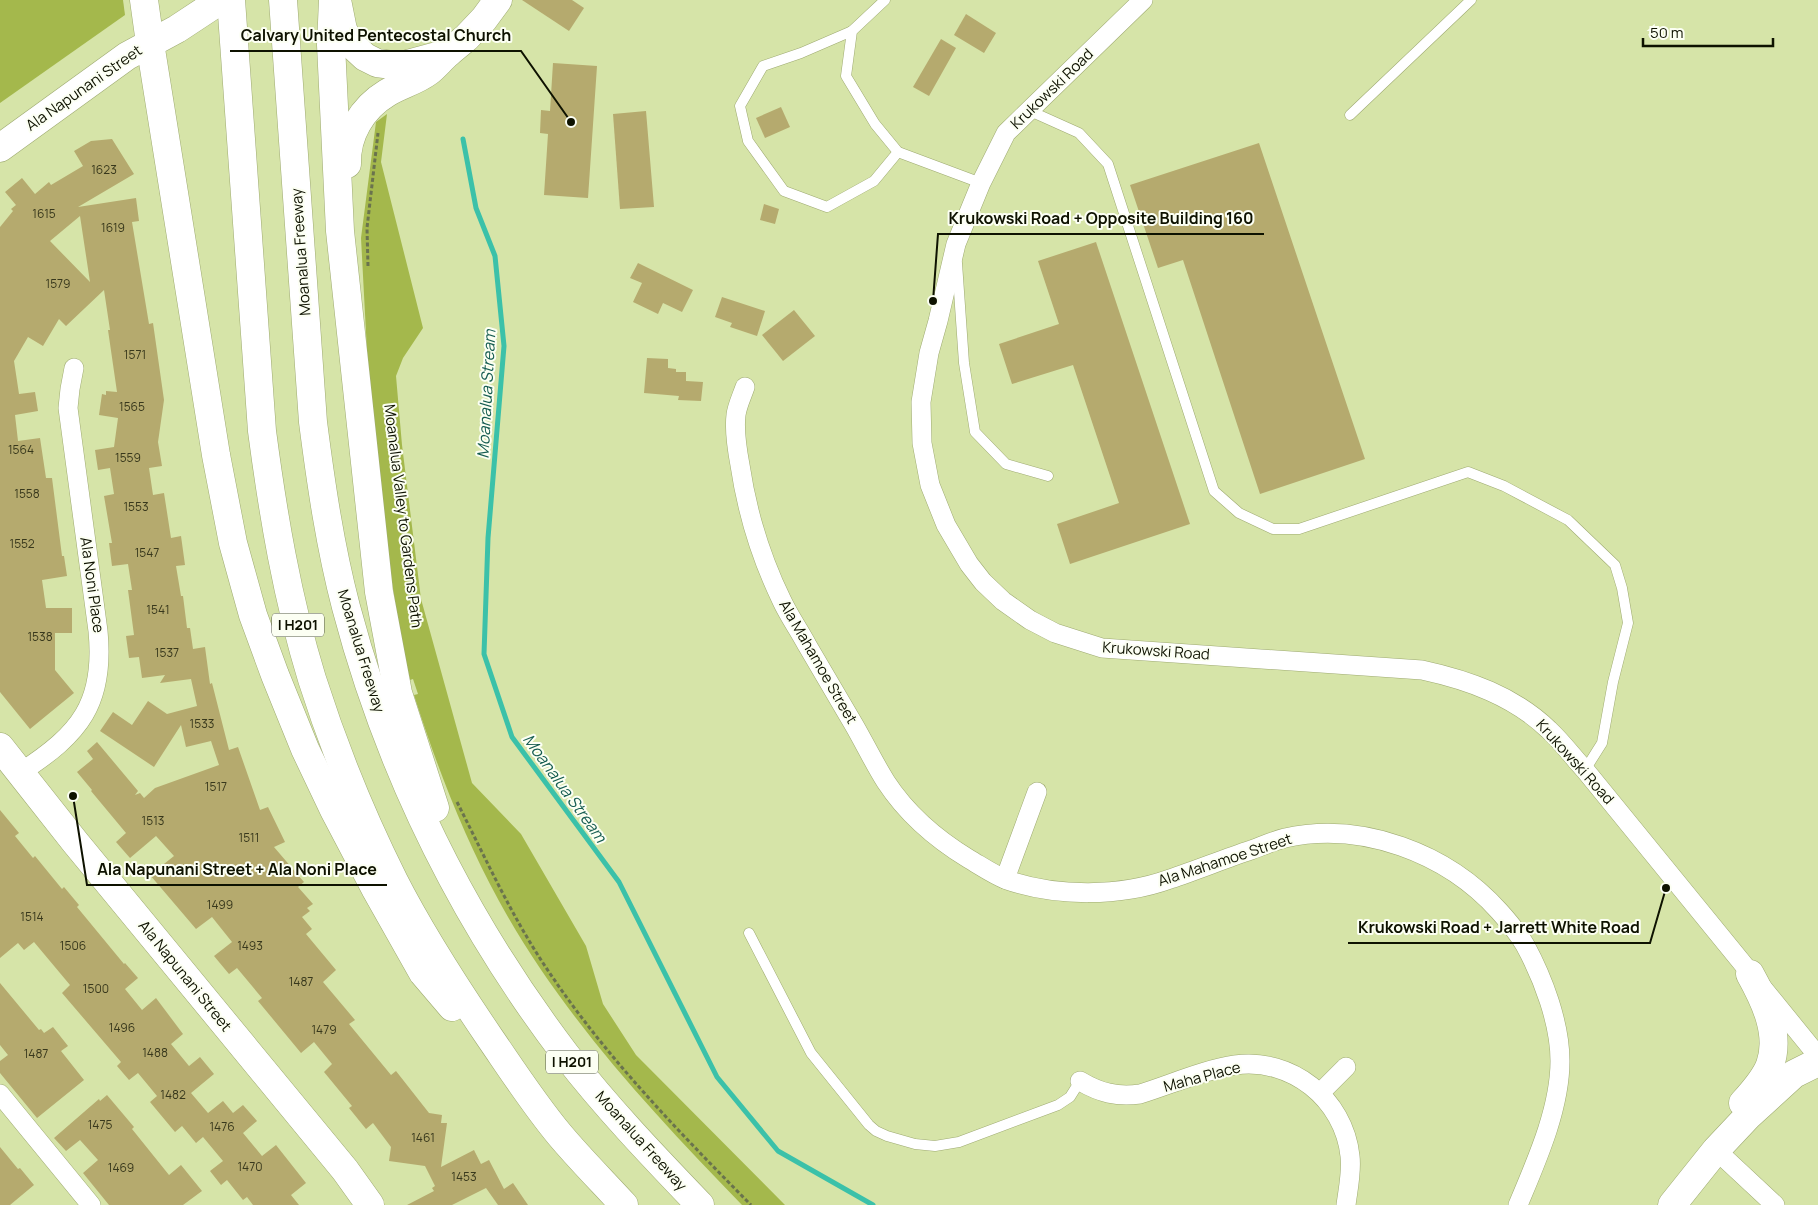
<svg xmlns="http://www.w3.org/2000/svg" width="1818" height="1205" viewBox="0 0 1818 1205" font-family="Manrope,sans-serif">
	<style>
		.green { fill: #a4b84c }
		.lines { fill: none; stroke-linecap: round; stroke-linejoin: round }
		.stream { stroke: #3bc1a9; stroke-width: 5 }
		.building { fill: #b5aa6e; fill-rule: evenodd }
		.lane-casing { stroke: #9eaa71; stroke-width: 11 }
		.street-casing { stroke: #9eaa71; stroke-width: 20 }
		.secondary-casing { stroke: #9eaa71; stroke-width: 29 }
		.highway-casing { stroke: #9eaa71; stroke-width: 29 }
		.path { stroke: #6a734d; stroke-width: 3; stroke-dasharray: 4 2.5; stroke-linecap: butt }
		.lane { stroke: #fff; stroke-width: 10 }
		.street { stroke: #fff; stroke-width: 19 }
		.secondary { stroke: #fff; stroke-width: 28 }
		.highway { stroke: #fff; stroke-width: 28 }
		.labels { text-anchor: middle; stroke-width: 4; stroke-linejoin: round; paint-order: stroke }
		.number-label { font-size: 12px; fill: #38381c }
		.shield { fill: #fcfff3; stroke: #555949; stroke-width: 1 }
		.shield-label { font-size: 14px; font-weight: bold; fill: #0e1200 }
		.street-label { font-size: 15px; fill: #0e1200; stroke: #fcfff3 }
		.water-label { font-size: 16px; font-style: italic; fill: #165d51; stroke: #fcfff3 }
		.leader { fill: none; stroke: #0e1200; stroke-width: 2 }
		.callout-dot { fill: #0e1200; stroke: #fcfff3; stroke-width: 2 }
		.callout-label { font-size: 16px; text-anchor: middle; font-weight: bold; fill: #0e1200; stroke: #fcfff3; stroke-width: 4; stroke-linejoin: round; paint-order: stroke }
	</style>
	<rect width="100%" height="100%" fill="#d6e4a8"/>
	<g class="green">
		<path d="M0,0H123L125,15L0,103Z"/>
		<path d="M387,114L381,162L423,328L403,358L396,376L402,445L421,599L472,783L521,834L586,946L603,1004L636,1055L785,1205H742C652,1112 562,1016 499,901C463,835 437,767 414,695L418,694L413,679L410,680C401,641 395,602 389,563L367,351L361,238L376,122Z"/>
	</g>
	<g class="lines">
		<path class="stream" d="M463,139L476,208L495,256L504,346L488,538L484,654L512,737L619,882L717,1077L778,1151L873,1205"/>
	</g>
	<g class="building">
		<path d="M522,0H572L584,8L569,31Z"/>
		<path d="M966,14L996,33L984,53L954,35Z"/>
		<path d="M941,39L956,48L929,96L913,87Z"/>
		<path d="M553,63L597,66L588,198L544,195L548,134L540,133L541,110L550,111Z"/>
		<path d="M781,107L790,127L765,138L756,118Z"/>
		<path d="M646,111L654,207L620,209L613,114Z"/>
		<path d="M112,139L134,174L78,207L136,198L139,221L132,222L149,324L153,323L164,400L158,442L162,466L149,468L153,495L164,493L171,538L181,536L185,565L176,566L181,596H183L187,628H190L193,649L205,647L210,684L212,683L229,750L238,747L260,810L268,807L285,842L274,847L304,882L298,887L313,904L307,908L310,911L302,917L312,929L306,934L336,970L323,982L355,1020L349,1024L391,1075L396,1071L429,1113L442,1115L441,1123H447L441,1167L474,1150L481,1164L489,1160L504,1189L513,1183L528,1205H498L486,1188L452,1205H407L434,1191L432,1188L435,1186L425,1166L389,1161L391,1147L373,1123L366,1129L349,1108L352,1106L324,1072L332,1064L314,1042L301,1053L258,1001L262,998L237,968L229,974L214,956L232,942L212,917L196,929L150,875L174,856L156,836L130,858L116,842L126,833L91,791L92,790L77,772L93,759L87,751L97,742L138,791L135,795L140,793L144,798L155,788L219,765L211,741L186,747L181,725L154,767L100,731L113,712L132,725L148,701L167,714L197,706L191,679L160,683L165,675L142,678L139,657L129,658L126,636L134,635L128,590H132L128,564L112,566L109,543H112L104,496L114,494L110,468L98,470L95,450L114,447L118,418L99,415L102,394L106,395V391L117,392L108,330H110L104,290L66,326L59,319L43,346L28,337L14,361L19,394L35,392L38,411L15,415L18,441L40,438L46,478H52L62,556H64L67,576L42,580L46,608H72V633H55V670L74,693L30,729L0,692V227L13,211L11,209L16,205L5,192L22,178L35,194L49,182L51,185L83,166L74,151L91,141ZM80,216L90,282L50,241Z"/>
		<path d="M1259,143L1365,459L1260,494L1183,260L1158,268L1130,185Z"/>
		<path d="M764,204L779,209L775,224L760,220Z"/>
		<path d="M1096,242L1190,524L1070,564L1057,524L1119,503L1073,365L1012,384L999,344L1059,324L1038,261Z"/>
		<path d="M638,263L693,290L682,312L663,303L658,314L633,302L642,283L630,278Z"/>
		<path d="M722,297L765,311L757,336L730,327L732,323L715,317Z"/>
		<path d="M794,310L815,336L783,361L762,335Z"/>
		<path d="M647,358L668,359V368L676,369V372H686V381L703,382L701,401L678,400L679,396L644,393Z"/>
		<path d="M0,810L19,833L15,836L33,858L35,856L62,889L64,887L79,905L77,907L124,964L125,963L138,978L125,989L142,1010L156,998L183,1034L171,1044L189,1066L200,1057L214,1074L191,1093L208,1113L223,1101L233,1113L243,1105L257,1121L243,1133L262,1156L276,1145L306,1183L291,1195L299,1205H253L247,1197L243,1200L227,1180L221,1185L210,1171L223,1161L203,1137L196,1143L182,1126L175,1132L150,1102L157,1096L138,1073L129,1080L117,1066L121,1062L62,993L70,985L34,942L24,950L18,943L0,958Z"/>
		<path d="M0,983L39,1030L41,1029L44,1033L53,1027L68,1046L61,1051L84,1080L37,1118L0,1073V1061L8,1055L0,1045Z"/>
		<path d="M107,1095L134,1127L132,1129L169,1175L181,1165L202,1191L183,1205H109L83,1173L98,1160L80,1140L66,1151L54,1138L99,1099L100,1101Z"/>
		<path d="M0,1147L18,1169L20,1168L34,1185L10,1205H0Z"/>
	</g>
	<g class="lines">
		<defs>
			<g id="lane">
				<path d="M885,0L852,31L846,76L875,124L898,152L981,183"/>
				<path d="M852,31L801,53L763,66L740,106L748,141L784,191L827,207L874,181L898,152"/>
				<path d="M1030,111L1079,133L1108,164L1214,491L1239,513L1273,529H1299L1468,472L1504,486L1568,520L1615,565L1622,588L1628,623L1613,682L1602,743L1585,770"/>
				<path d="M1350,115L1471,0"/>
				<path d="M957,263L964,363L975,432L1006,464L1048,476"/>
				<path d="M749,933L811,1053L869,1125L876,1131L887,1136L915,1144L935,1146L959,1142L1058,1105L1070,1097L1080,1081"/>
			</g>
			<g id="street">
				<path d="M1143,0L1006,133L981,183L956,244L938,321L929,353L921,402L922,443L930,485L946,525L969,564L983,582L1003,601L1030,620L1055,633L1102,648L1422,670C1468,680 1514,696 1549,730C1562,742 1573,757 1585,770L1818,1056"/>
				<path d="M745,387C742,396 737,406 736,415C734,431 737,449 740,465C747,512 761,558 782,601C789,616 799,630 807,645C823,672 838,698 854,725C865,744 874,763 886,782C907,814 936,839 969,859C981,866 994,875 1007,880C1057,897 1120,897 1170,879C1197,870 1224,859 1251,850C1262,846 1273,841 1285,838C1362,821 1447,853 1499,911C1509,922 1518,933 1525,945C1543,978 1560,1023 1560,1061C1560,1109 1536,1162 1518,1205"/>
				<path d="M21,772C80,734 105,703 98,631L68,408L70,389L74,368"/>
				<path d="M1005,879L1037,792"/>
				<path d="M1080,1081C1100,1093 1117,1097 1140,1094C1169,1085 1206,1069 1235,1065C1291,1057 1344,1099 1350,1156C1352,1172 1348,1189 1346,1205"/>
				<path d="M1320,1093L1346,1067"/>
				<path d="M0,1094L91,1205"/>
				<path d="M1716,1150L1775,1205"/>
			</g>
			<g id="secondary">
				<path d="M144,0L150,43"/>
				<path d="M337,0L343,30L351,44L365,57L377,63L400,66L448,53L466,38L484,19L498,0"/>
				<path d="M0,148L127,56L177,29L221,0"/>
				<path d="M0,747L75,842L345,1170L370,1205"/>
				<path d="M1743,1103C1753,1092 1765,1079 1770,1065C1781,1034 1765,1001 1750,974"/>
				<path d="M1672,1205L1716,1150L1748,1116L1794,1074L1818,1062"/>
			</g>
			<g id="highway">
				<path d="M231,0L262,431C273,514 287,598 312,679C334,748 362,817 394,881C422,936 456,988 490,1038C512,1070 534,1104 559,1134C579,1158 602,1181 624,1205"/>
				<path d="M283,0L313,422C321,484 330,546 346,607C389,770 464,921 566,1055C607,1108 654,1157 700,1205"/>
				<path d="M333,0L331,45L340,231L379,592L398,693L435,808"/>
				<path d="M150,43L216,455L233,543L253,615L275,675L305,749L334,810L375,888L423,973L452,1007"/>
				<path d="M347,164C346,135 362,108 387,93C400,85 416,81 428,72C435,67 441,59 448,53"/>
			</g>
		</defs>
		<use href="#lane" class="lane-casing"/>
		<use href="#street" class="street-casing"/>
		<use href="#secondary" class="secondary-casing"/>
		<use href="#highway" class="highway-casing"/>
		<g class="path">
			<path d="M368,266L367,228L378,133"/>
			<path d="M457,802C485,857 511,915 545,966C603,1054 677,1130 751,1205"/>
		</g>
		<use href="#lane" class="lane"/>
		<use href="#street" class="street"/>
		<use href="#secondary" class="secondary"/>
		<use href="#highway" class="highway"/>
	</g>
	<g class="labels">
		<g class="number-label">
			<text x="104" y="174">1623</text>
			<text x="44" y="218">1615</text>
			<text x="113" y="232">1619</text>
			<text x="58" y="288">1579</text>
			<text x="135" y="359">1571</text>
			<text x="132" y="411">1565</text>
			<text x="21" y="454">1564</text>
			<text x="128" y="462">1559</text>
			<text x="27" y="498">1558</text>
			<text x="136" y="511">1553</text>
			<text x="22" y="548">1552</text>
			<text x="147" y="557">1547</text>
			<text x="158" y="614">1541</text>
			<text x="40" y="641">1538</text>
			<text x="167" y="657">1537</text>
			<text x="202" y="728">1533</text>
			<text x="216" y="791">1517</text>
			<text x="153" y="825">1513</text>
			<text x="249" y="842">1511</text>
			<text x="220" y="909">1499</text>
			<text x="32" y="921">1514</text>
			<text x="73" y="950">1506</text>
			<text x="250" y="950">1493</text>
			<text x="301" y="986">1487</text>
			<text x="96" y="993">1500</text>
			<text x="122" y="1032">1496</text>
			<text x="324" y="1034">1479</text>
			<text x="155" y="1057">1488</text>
			<text x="36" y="1058">1487</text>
			<text x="173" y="1099">1482</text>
			<text x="100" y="1129">1475</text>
			<text x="222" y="1131">1476</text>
			<text x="423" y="1142">1461</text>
			<text x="250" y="1171">1470</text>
			<text x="121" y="1172">1469</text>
			<text x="464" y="1181">1453</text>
		</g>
		<g class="shield">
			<rect x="272" y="613.5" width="52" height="23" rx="4"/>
			<rect x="546" y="1050.5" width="52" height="23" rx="4"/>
		</g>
		<g class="shield-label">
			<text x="298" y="630">I H201</text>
			<text x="572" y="1067">I H201</text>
		</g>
		<g class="street-label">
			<text transform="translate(84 88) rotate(-35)" y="5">Ala Napunani Street</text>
			<text transform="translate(1052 89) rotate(-44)" y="5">Krukowski Road</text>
			<text transform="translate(301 252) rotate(-94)" y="5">Moanalua Freeway</text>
			<text transform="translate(403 516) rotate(83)" y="5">Moanalua Valley to Gardens Path</text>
			<text transform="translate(92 585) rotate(82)" y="5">Ala Noni Place</text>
			<text transform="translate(361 651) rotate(73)" y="5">Moanalua Freeway</text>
			<text transform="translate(1156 651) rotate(4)" y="5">Krukowski Road</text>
			<text transform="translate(818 662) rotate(60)" y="5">Ala Mahamoe Street</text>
			<text transform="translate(1575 762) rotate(48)" y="5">Krukowski Road</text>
			<text transform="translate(1225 860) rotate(-18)" y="5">Ala Mahamoe Street</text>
			<text transform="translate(185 976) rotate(51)" y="5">Ala Napunani Street</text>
			<text transform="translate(1202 1077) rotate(-15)" y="5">Maha Place</text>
			<text transform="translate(641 1141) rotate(48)" y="5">Moanalua Freeway</text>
		</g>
		<g class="water-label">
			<text transform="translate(486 394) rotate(-87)" y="6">Moanalua Stream</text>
			<text transform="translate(565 788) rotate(54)" y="6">Moanalua Stream</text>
		</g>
	</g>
	<path class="leader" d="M571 122L521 51H230M933 301L938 234H1264M73 796L87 885H387M1666 888L1650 943H1348"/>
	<g class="callout-dot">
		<circle cx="571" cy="122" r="5"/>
		<circle cx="933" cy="301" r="5"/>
		<circle cx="73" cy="796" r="5"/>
		<circle cx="1666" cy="888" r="5"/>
	</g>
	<g class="callout-label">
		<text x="376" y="41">Calvary United Pentecostal Church</text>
		<text x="1101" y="224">Krukowski Road + Opposite Building 160</text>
		<text x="237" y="875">Ala Napunani Street + Ala Noni Place</text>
		<text x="1499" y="933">Krukowski Road + Jarrett White Road</text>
	</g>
	<path d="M1643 38v8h130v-8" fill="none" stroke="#0e1200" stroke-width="2.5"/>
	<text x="1650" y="38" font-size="15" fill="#0e1200" stroke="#fcfff3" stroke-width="4" paint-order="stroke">50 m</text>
</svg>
